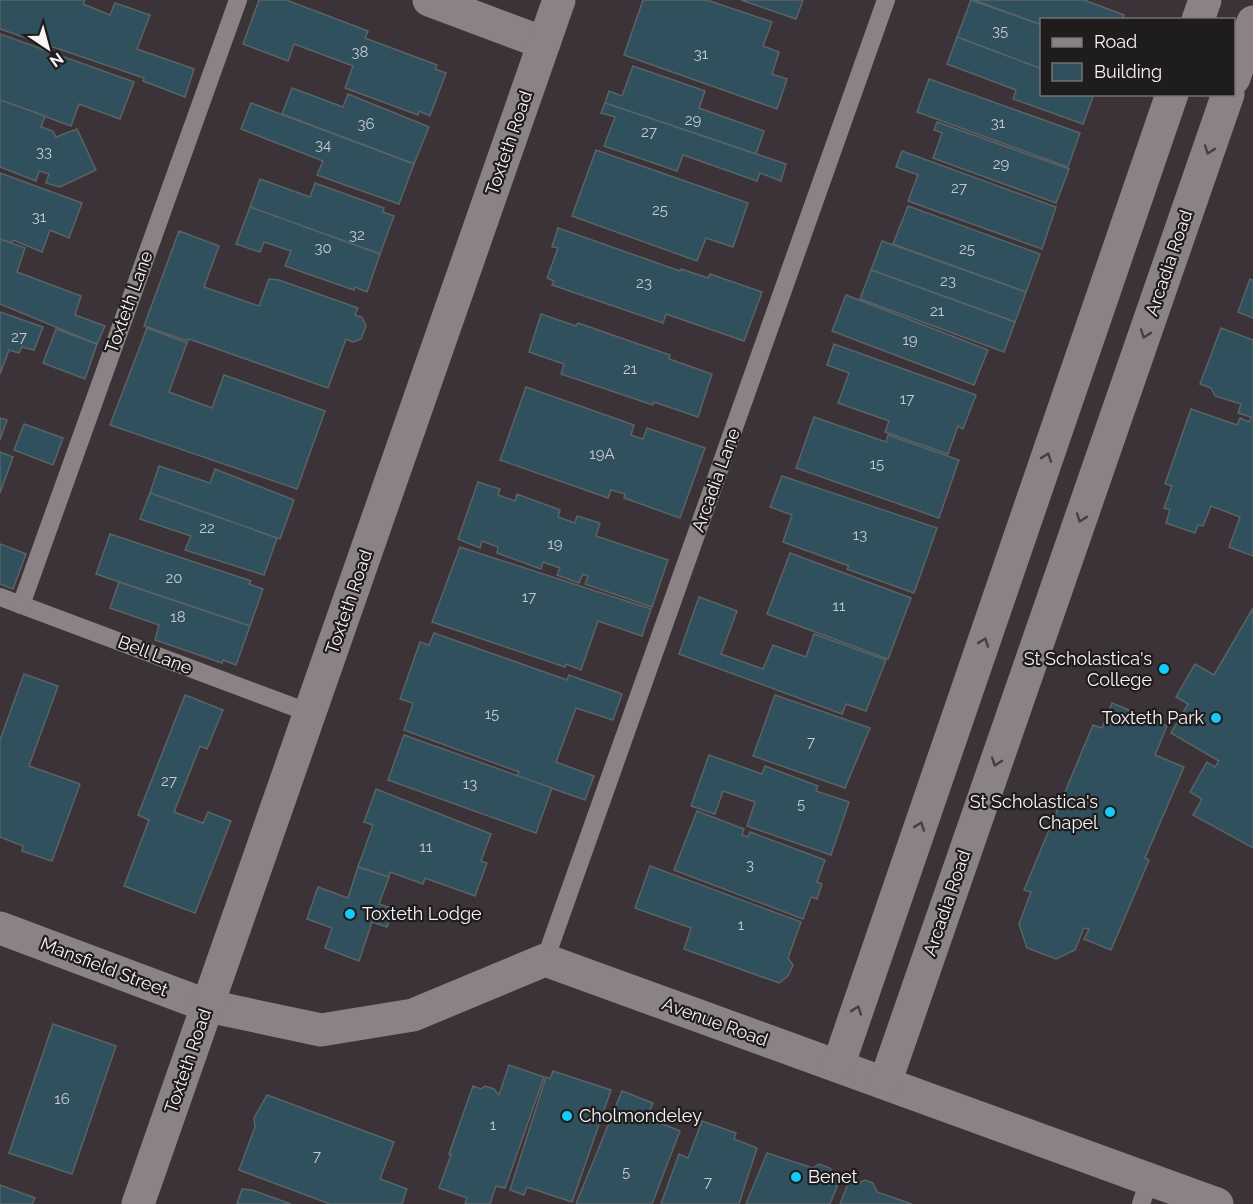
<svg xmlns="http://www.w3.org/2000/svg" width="1253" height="1204" viewBox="0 0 1253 1204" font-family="Raleway,sans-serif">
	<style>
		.building { fill: #2f505c; stroke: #5a6366; stroke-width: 1.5 }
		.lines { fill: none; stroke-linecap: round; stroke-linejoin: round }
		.service { stroke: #8b8286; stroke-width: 18 }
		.minor { stroke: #8b8286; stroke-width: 33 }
		.oneway { stroke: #454042 }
		.poi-dot { fill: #14cafb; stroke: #1f1c1e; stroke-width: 2 }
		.labels { text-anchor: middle; stroke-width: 4.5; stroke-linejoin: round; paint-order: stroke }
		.number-label { font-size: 15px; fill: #c6cacf }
		.street-label { font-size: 18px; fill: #f8f3f5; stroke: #1f1c1e }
		.poi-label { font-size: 18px; fill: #f8f3f5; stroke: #1f1c1e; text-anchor: end }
	</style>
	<rect width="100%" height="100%" fill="#3b3337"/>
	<g class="building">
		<path d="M0,0H85L83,4L110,15L115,3L150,15L137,49L194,69L185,97L143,81L144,78L0,29Z"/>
		<path d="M259,0H286L368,31L365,38L437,65L435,69L446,73L430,116L419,111L418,115L345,88L353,66L294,44L288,61L243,44Z"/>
		<path d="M643,0H707L772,22L763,46L779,52L772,74L787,79L777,109L624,55Z"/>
		<path d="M741,0H803L796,19Z"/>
		<path d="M971,0L1042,25V69L957,37Z"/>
		<path d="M974,0H1084L1124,15L1122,20H1042V25Z"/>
		<path d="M0,34L134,82L120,119L79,104L71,126L0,100Z"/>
		<path d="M957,37L1042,69V94H1094L1083,124L1013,99L1016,90L947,64Z"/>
		<path d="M633,66L705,91L699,108L764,131L756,154L605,103L609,91L622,96Z"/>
		<path d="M929,79L1080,133L1068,167L917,112Z"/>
		<path d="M292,88L343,107L348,94L429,127L414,164L282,114Z"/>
		<path d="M0,100L45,116L41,127L53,131L56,137L77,129L96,170L60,187L46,183L49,174L39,171L36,181L0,167Z"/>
		<path d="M251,103L414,164L399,204L317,175L323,161L241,129Z"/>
		<path d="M605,103L786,164L781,181L760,173L757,181L683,155L677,171L604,146L615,117L601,113Z"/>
		<path d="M937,122L1069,169L1056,203L933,158L942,133L934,130Z"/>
		<path d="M596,150L748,203L733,247L706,238L697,261L572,216Z"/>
		<path d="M902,151L1056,207L1042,249L908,201L918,175L896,167Z"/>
		<path d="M0,173L82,203L69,238L50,230L42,252L13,240L11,243L0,239Z"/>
		<path d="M260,179L310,197L315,183L384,208L383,212L394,216L380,254L250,207Z"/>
		<path d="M908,206L1040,254L1026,292L893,244Z"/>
		<path d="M250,207L380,254L367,292L355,287L354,290L285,266L291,251L264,242L260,252L236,244Z"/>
		<path d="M558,228L680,271L681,269L708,278L710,274L762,292L744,341L666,314L663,323L552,285L554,281L547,278L558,248L552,247Z"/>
		<path d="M179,231L219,246L204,287L259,306L269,279L279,280L358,308L355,315L362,317L366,326L361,339L353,342L346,339L328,388L189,339L188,341L144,326Z"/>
		<path d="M0,239L25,248L17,272L81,296L75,315L105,326L97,344L0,304Z"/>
		<path d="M882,241L1026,292L1015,322L871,270Z"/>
		<path d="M871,270L1015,322L1004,352L860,299Z"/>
		<path d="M1250,279L1253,280V318L1238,312Z"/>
		<path d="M846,295L988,350L974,385L832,331Z"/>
		<path d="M0,312L43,327L34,350L22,347L19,353L9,350L0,374Z"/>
		<path d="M541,314L576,326L578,323L670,355L669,359L712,374L698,417L654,402L653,405L561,374L564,364L529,352Z"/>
		<path d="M147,328L187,343L169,392L212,408L224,375L325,411L297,489L110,425Z"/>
		<path d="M1221,328L1253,340V556L1229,547L1240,517L1211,506L1203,526L1198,525L1195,533L1166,523L1170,510L1164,508L1172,486L1165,484L1191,409L1237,425L1240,418L1249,422L1251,417L1238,413L1241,404L1215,396L1211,388L1200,384Z"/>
		<path d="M56,329L97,344L85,379L43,363Z"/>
		<path d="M834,344L976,395L963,429L958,426L948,454L885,432L889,421L838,403L849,373L827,365Z"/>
		<path d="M526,387L634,425L631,435L643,439L647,428L705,448L680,518L624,498L625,494L611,490L608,498L500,460Z"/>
		<path d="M814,417L886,442L888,435L959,460L939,518L796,468Z"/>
		<path d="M0,418L7,420L0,440Z"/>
		<path d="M24,424L63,438L53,465L14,450Z"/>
		<path d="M0,452L13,457L0,493Z"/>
		<path d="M159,466L210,483L215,469L294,500L280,539L150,493Z"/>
		<path d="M782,476L937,528L914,593L847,569L849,566L783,542L792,515L770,507Z"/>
		<path d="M478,482L500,489L498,495L515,501L517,494L560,510L558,517L575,523L577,516L600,523L596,536L668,560L652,607L585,584L588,576L583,574L579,583L557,575L560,568L543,562L541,569L497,553L498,547L482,541L480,548L458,539Z"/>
		<path d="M150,493L277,538L264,575L185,550L191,536L140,519Z"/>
		<path d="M110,534L251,581L249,584L263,589L250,626L96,574Z"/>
		<path d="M0,544L26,554L13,589L0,584Z"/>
		<path d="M460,547L651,609L642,636L598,621L581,670L566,664L565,667L432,622Z"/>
		<path d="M790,553L911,598L888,659L767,614Z"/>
		<path d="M119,582L250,626L236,665L223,660L222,663L155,640L159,625L110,608Z"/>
		<path d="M699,597L737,611L721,654L763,669L773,645L806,657L814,634L886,660L866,711L846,704L842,714L679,654Z"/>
		<path d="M1253,608V848L1193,815L1202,799L1190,792L1207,762L1215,767L1219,761L1171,733L1188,704L1176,697L1195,664L1214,675Z"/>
		<path d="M434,633L567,680L569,675L622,694L613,720L576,708L556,762L594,776L585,800L517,776L519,772L404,730L413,703L400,699L420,642L429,645Z"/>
		<path d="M24,674L58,686L29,766L80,784L52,861L22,851L23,846L0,837V740Z"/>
		<path d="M185,695L223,710L207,749L200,746L174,812L203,823L208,812L231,821L195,913L124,886L149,820L138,815Z"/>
		<path d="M775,695L870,728L845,788L753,756Z"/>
		<path d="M1112,703L1167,726L1155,755L1184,767L1145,858L1149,860L1111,950L1084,939L1089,929L1084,928L1075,950L1056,959L1027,948L1019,924L1031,892L1024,890L1093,725L1102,728Z"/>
		<path d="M404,735L552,788L536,833L388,780Z"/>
		<path d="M709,755L762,774L765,766L818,786L816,791L849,802L831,855L747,826L755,802L723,791L715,814L691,806Z"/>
		<path d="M376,789L491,834L481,861L487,863L475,896L425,878L423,884L390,872L389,877L358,867L373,825L364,822Z"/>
		<path d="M697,811L744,829L742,835L748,837L750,832L825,860L817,882L822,884L817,899L811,897L803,919L674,870Z"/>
		<path d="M650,866L801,922L788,958L793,965L788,976L779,983L684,949L691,928L635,908Z"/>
		<path d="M358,867L389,877L379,904L394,909L387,927L372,922L359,961L325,948L332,928L307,919L318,887L348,898Z"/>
		<path d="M53,1024L116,1046L72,1174L9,1153Z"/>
		<path d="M509,1065L544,1077L505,1188L496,1186L490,1204H465L467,1198L439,1188L451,1155L449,1154L473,1086L481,1089L485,1086L494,1089L499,1095Z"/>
		<path d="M553,1071L611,1090L572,1202L527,1187L524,1195L510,1190L546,1077L550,1079Z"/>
		<path d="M622,1091L653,1103L647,1118L680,1131L652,1204H576Z"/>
		<path d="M267,1095L394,1142L380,1179L407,1189L402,1204H330L239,1170L255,1127L254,1118Z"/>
		<path d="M702,1121L736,1133L734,1139L757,1148L739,1204H661L679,1154L688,1158Z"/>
		<path d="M767,1153L813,1168L819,1164L830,1168L834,1176L840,1179L830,1204H746Z"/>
		<path d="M865,1180L873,1183L877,1192L912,1204H840L849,1181L856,1184Z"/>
		<path d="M0,1185L35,1198L32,1204H0Z"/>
		<path d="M242,1189L252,1190L291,1204H237Z"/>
	</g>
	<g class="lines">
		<g class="service">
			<path d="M0,597L310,713"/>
			<path d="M21,605L238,0"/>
			<path d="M545,960L886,0"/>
			<path d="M1141,1204L1150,1178"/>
		</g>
		<g class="minor">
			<path d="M429,0L544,43"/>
			<path d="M1198,20L1205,0"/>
			<path d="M1234,78L1253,22"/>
			<path d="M0,928L208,1006L321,1030L413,1015L545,960L1217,1204"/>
			<path d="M838,1066L1172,94"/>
			<path d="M885,1083L1228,94"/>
			<path d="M138,1204L559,0"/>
		</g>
	</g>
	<defs><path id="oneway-chevron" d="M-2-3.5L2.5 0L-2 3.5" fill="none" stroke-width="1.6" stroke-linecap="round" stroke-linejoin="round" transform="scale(1.5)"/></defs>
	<g class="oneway">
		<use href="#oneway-chevron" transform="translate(1209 150) rotate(109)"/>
		<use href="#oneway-chevron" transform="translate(1145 334) rotate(109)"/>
		<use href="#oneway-chevron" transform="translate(1047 457) rotate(-71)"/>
		<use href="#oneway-chevron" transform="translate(1081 518) rotate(109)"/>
		<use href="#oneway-chevron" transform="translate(984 642) rotate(-71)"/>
		<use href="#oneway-chevron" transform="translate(996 762) rotate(109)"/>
		<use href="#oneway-chevron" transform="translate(920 826) rotate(-71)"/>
		<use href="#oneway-chevron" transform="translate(857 1010) rotate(-71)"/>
	</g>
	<g class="poi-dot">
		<circle cx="1164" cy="669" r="6"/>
		<circle cx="1216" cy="718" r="6"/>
		<circle cx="1110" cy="812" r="6"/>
		<circle cx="350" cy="914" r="6"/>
		<circle cx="567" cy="1116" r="6"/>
		<circle cx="796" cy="1177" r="6"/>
	</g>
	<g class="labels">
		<g class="number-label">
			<text x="1000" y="36">35</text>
			<text x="360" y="57">38</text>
			<text x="701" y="59">31</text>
			<text x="693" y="125">29</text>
			<text x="998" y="128">31</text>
			<text x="366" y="129">36</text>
			<text x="649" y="137">27</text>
			<text x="323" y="150">34</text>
			<text x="44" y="157">33</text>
			<text x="1001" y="169">29</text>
			<text x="959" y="193">27</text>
			<text x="660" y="215">25</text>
			<text x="39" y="222">31</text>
			<text x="357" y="240">32</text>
			<text x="323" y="253">30</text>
			<text x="967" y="254">25</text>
			<text x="948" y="286">23</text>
			<text x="644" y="288">23</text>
			<text x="937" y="316">21</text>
			<text x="19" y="342">27</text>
			<text x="910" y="345">19</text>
			<text x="630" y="374">21</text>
			<text x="907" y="404">17</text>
			<text x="602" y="459">19A</text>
			<text x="877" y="469">15</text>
			<text x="207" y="533">22</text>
			<text x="860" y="540">13</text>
			<text x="555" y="549">19</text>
			<text x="174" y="583">20</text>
			<text x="529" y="602">17</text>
			<text x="839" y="611">11</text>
			<text x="178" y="622">18</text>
			<text x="492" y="719">15</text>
			<text x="811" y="747">7</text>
			<text x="169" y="786">27</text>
			<text x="470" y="789">13</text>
			<text x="801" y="809">5</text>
			<text x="426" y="852">11</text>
			<text x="750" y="870">3</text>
			<text x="741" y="930">1</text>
			<text x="62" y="1104">16</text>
			<text x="493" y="1130">1</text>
			<text x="317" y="1161">7</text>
			<text x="626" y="1177">5</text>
			<text x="708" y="1187">7</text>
		</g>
		<g class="street-label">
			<text transform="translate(509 143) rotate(-71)" y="6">Toxteth Road</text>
			<text transform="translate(1169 263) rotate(-71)" y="6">Arcadia Road</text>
			<text transform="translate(129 302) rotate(-70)" y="6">Toxteth Lane</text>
			<text transform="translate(716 480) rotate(-70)" y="6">Arcadia Lane</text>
			<text transform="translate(349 602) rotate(-71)" y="6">Toxteth Road</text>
			<text transform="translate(155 655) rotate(21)" y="6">Bell Lane</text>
			<text transform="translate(947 903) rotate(-71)" y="6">Arcadia Road</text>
			<text transform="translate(104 967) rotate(21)" y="6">Mansfield Street</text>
			<text transform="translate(715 1022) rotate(20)" y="6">Avenue Road</text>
			<text transform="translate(188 1061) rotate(-71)" y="6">Toxteth Road</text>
		</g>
		<g class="poi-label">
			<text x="1152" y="665">St Scholastica's<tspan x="1152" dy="21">College</tspan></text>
			<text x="1204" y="724">Toxteth Park</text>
			<text x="1098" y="808">St Scholastica's<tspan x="1098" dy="21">Chapel</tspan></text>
			<text x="362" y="920" text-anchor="start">Toxteth Lodge</text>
			<text x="579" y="1122" text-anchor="start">Cholmondeley</text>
			<text x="808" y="1183" text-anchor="start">Benet</text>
		</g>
	</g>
	<rect x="1040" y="18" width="195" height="78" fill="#1f1c1e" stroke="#767274" stroke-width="1.5"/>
	<rect x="1052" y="38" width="30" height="9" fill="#8b8286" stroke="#767274" stroke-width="1.5"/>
	<text x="1094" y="48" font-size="18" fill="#f8f3f5">Road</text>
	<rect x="1052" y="63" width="30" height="18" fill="#2f505c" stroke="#767274" stroke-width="1.5"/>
	<text x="1094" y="78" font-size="18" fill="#f8f3f5">Building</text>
	<g transform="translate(48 48) rotate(144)" stroke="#1f1c1e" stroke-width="4.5" paint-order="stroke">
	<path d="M0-4.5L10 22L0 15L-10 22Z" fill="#f8f3f5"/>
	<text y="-9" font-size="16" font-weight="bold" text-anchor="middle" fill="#f8f3f5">N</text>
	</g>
</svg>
